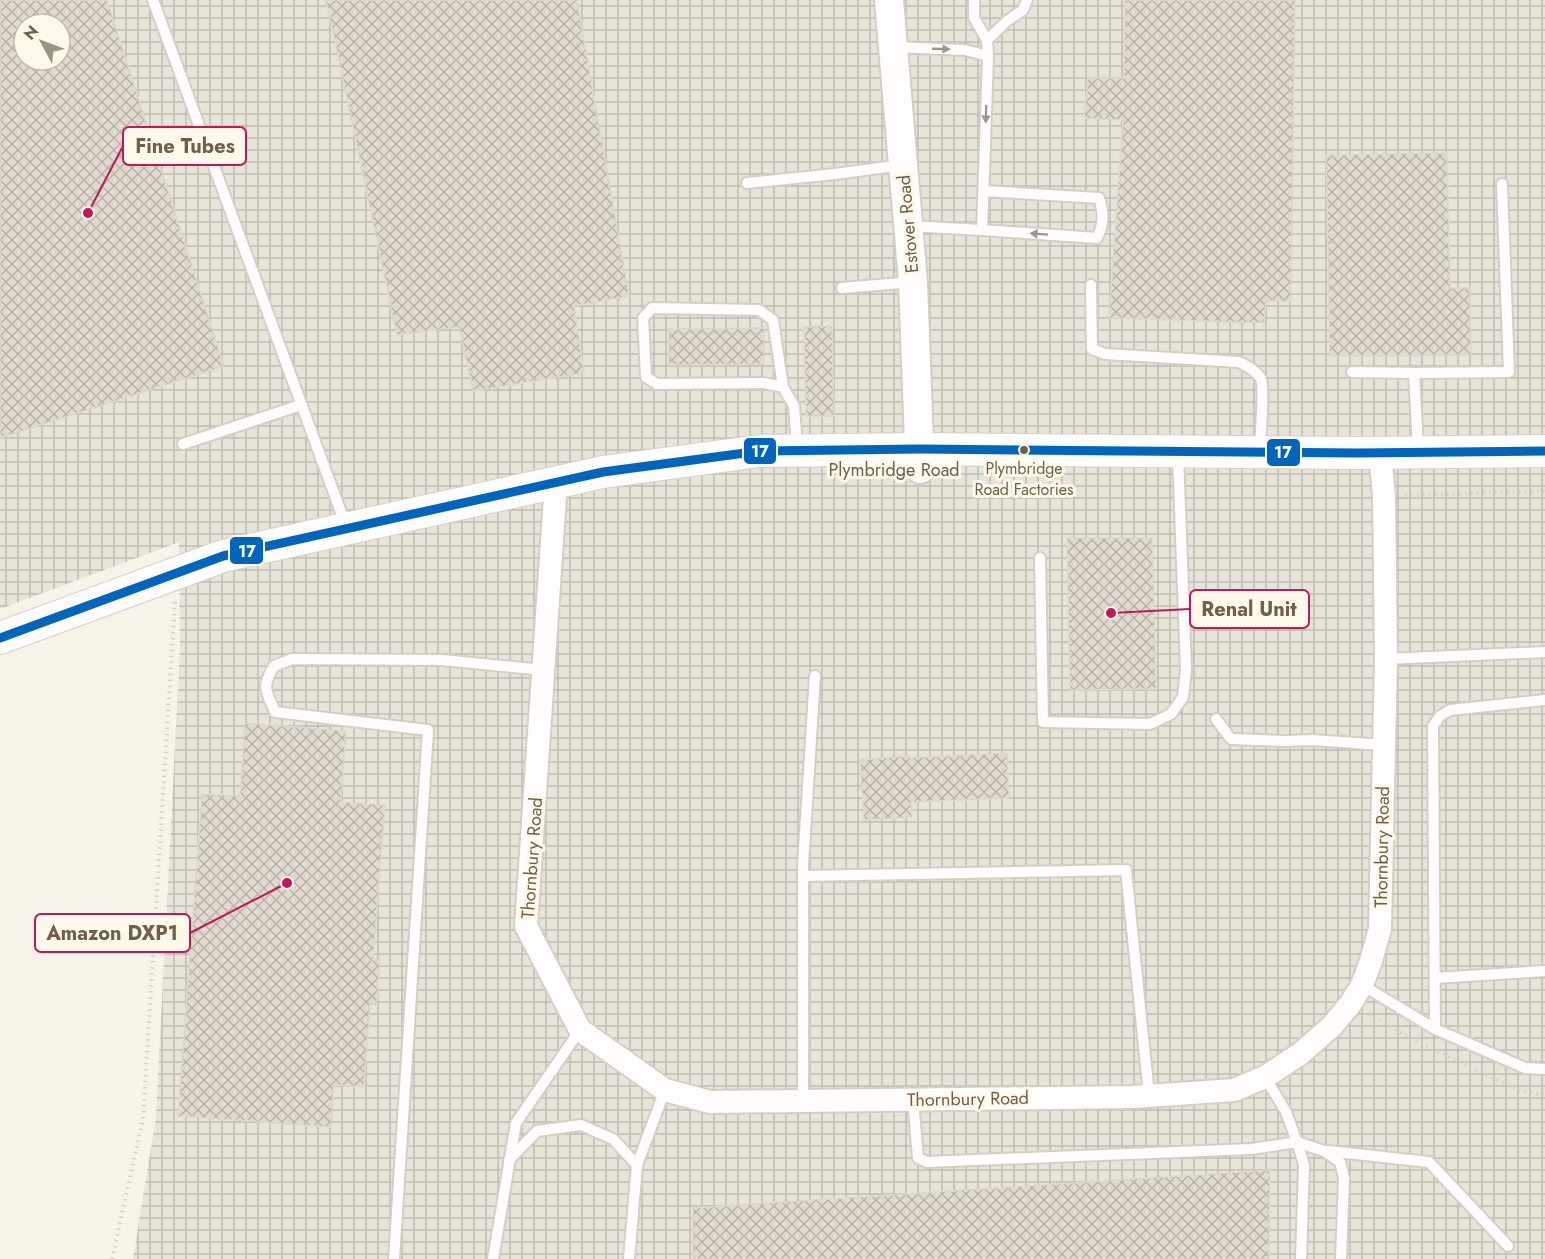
<svg xmlns="http://www.w3.org/2000/svg" width="1545" height="1259" viewBox="0 0 1545 1259" font-family="Jost,sans-serif">
	<style>
		.industrial { fill: url(#industrial-grid); fill-rule: evenodd }
		.building { fill: url(#building-cross-hatch); stroke: #ded8cc; stroke-width: 1.5; fill-rule: evenodd }
		.lines { fill: none; stroke-linecap: round; stroke-linejoin: round }
		.service-casing { stroke: #d4cfc6; stroke-width: 14 }
		.minor-casing { stroke: #d4cfc6; stroke-width: 26 }
		.tertiary-casing { stroke: #d4cfc6; stroke-width: 32 }
		.secondary-casing { stroke: #d5d0c8; stroke-width: 34 }
		.path { stroke: #d6d1ca; stroke-width: 4; stroke-dasharray: 1.5 4.5; stroke-linecap: butt }
		.service { stroke: #fefdfc; stroke-width: 10 }
		.minor { stroke: #fefdfc; stroke-width: 22 }
		.tertiary { stroke: #fefdfc; stroke-width: 28 }
		.secondary { stroke: #fefdfc; stroke-width: 32 }
		.bus-1-casing { stroke: #fef9ea; stroke-width: 14 }
		.bus-1 { stroke: #0065bd; stroke-width: 9 }
		.oneway { fill: #a2968a }
		.bus-dot { fill: #715f4c; stroke: #fef9ea; stroke-width: 2 }
		.labels { text-anchor: middle; stroke-width: 6; stroke-linejoin: round; paint-order: stroke }
		.bus-label { font-size: 16px; fill: #715f4c; stroke: #fef9ea }
		.street-label { font-size: 18px; fill: #715f4c; stroke: #fef9ea }
		.leader { fill: none; stroke: #c2185b; stroke-width: 2 }
		.callout-dot { fill: #c2185b; stroke: #fef9ea; stroke-width: 2 }
		.callout { fill: #fef9ea; stroke: #c2185b; stroke-width: 2 }
		.callout-label { font-size: 20px; text-anchor: middle; font-weight: bold; fill: #715f4c }
		.line-badge { stroke: #fef9ea; stroke-width: 2 }
		.badge-label { font-size: 16px; text-anchor: middle; font-weight: bold; fill: #fff }
	</style>
	<defs>
		<pattern id="industrial-grid" width="8" height="8" patternUnits="userSpaceOnUse" patternTransform="scale(1.5)"><rect width="8" height="8" fill="#e7e4da"/><path d="M0 4h8M4 0v8" fill="none" stroke="#c0bcb3"/></pattern>
		<pattern id="building-cross-hatch" width="8" height="8" patternUnits="userSpaceOnUse" patternTransform="scale(1.5)"><rect width="8" height="8" fill="#dfd9cf"/><path d="M0 0l8 8M0 8l8-8" fill="none" stroke="#b9b3aa"/></pattern>
	</defs>
	<rect width="100%" height="100%" fill="#f6f3e9"/>
	<path class="industrial" d="M0,0H1545V1259H133L156,1117L180,648L179,542L0,609ZM24,24H60V60H24Z"/>
	<g class="building">
		<path d="M0,0H107L224,366L0,438ZM24,24H60V60H24Z"/>
		<path d="M326,0H577L629,296L574,306L584,373L473,391L459,327L397,335Z"/>
		<path d="M1125,0H1295L1291,301H1266L1264,323L1109,318L1123,120L1084,118L1088,78H1124Z"/>
		<path d="M1447,153L1450,288H1470L1471,355L1330,356L1326,155Z"/>
		<path d="M832,326L834,416H806L804,327Z"/>
		<path d="M764,328V364L669,365V329Z"/>
		<path d="M1067,538H1152L1156,689L1070,690Z"/>
		<path d="M245,723L346,731L341,802L385,805L373,960H380L377,1005H370L364,1087L334,1085L331,1127L178,1116L202,794L240,796Z"/>
		<path d="M1007,753L1009,798L911,802L912,817L864,820L860,760L908,756V758Z"/>
		<path d="M1270,1170L1269,1259H693V1208Z"/>
	</g>
	<g class="lines">
		<defs>
			<g id="service">
				<path d="M153,0L346,526"/>
				<path d="M974,0V18L987,40L988,56L982,230"/>
				<path d="M987,40L1007,21L1023,10L1027,0"/>
				<path d="M894,47L965,50L988,56"/>
				<path d="M747,183L835,174L902,165"/>
				<path d="M909,226L982,230L1097,238C1104,224 1104,213 1099,198L984,191"/>
				<path d="M1091,285L1092,349L1105,354L1239,362C1247,366 1257,371 1261,379C1265,389 1260,437 1260,450"/>
				<path d="M842,288L913,282"/>
				<path d="M1352,372L1414,373L1418,449"/>
				<path d="M1414,373L1509,372L1502,184"/>
				<path d="M783,387L773,320L759,310L652,308L643,318L646,377L657,384L764,383L783,387L794,406L797,447"/>
				<path d="M183,444L301,405"/>
				<path d="M1040,558L1043,722L1150,724L1171,714L1183,697L1186,669L1178,455"/>
				<path d="M1386,659L1545,652"/>
				<path d="M1216,719L1231,739L1287,741L1312,740L1384,745"/>
				<path d="M803,876L1126,870L1149,1095"/>
				<path d="M1435,978L1545,971"/>
				<path d="M1362,985L1435,1029L1525,1068L1545,1069"/>
				<path d="M1435,1029L1433,726L1440,716L1450,710L1545,700"/>
				<path d="M1265,1077L1286,1112L1297,1142L1304,1165L1301,1259"/>
				<path d="M913,1100L918,1158L927,1162L1252,1149L1297,1142L1324,1151L1340,1162L1344,1178L1341,1259"/>
				<path d="M803,1101V865L815,676"/>
				<path d="M1328,1151L1429,1162L1508,1246"/>
				<path d="M509,1160L537,1131L581,1125L613,1139L637,1165"/>
				<path d="M394,1259L428,730L275,712C266,690 261,688 274,666L292,659L442,660L544,670"/>
				<path d="M493,1259L516,1123L580,1030"/>
				<path d="M629,1259L637,1165L665,1090"/>
			</g>
			<path id="minor" d="M556,482L526,926L580,1030L665,1090L710,1102L1133,1097L1234,1090L1265,1077L1300,1054L1332,1026L1351,1003L1362,985L1371,961L1380,929L1386,659L1384,496L1380,452"/>
			<path id="tertiary" d="M889,0L913,282L920,469"/>
			<path id="secondary" d="M0,638L223,556L603,472L760,451L920,449L1358,453L1545,451"/>
		</defs>
		<use href="#service" class="service-casing"/>
		<use href="#minor" class="minor-casing"/>
		<use href="#tertiary" class="tertiary-casing"/>
		<use href="#secondary" class="secondary-casing"/>
		<g class="path">
			<path d="M1405,495L1545,491"/>
			<path d="M1369,1014L1411,1039L1519,1090L1545,1095"/>
			<path d="M112,1259L143,1118L175,601"/>
		</g>
		<use href="#service" class="service"/>
		<use href="#minor" class="minor"/>
		<use href="#tertiary" class="tertiary"/>
		<use href="#secondary" class="secondary"/>
		<defs>
			<path id="bus-1" d="M0,638L223,556L603,472L760,451L920,449L1358,453L1545,451"/>
		</defs>
		<use href="#bus-1" class="bus-1-casing"/>
		<use href="#bus-1" class="bus-1"/>
	</g>
	<defs><path id="oneway-solid" d="M-6-.8H1V-3.2L6.5 0L1 3.2V.8H-6Z" transform="scale(1.5)"/></defs>
	<g class="oneway">
		<use href="#oneway-solid" transform="translate(941 49) rotate(2)"/>
		<use href="#oneway-solid" transform="translate(986 114) rotate(92)"/>
		<use href="#oneway-solid" transform="translate(1039 234) rotate(-176)"/>
	</g>
	<circle class="bus-dot" cx="1024" cy="450" r="5"/>
	<g class="labels">
		<g class="bus-label">
			<text x="1024" y="474">Plymbridge<tspan x="1024" dy="21">Road Factories</tspan></text>
		</g>
		<g class="street-label">
			<text transform="translate(908 224) rotate(-95)" y="6">Estover Road</text>
			<text x="894" y="476">Plymbridge Road</text>
			<text transform="translate(1382 847) rotate(-89)" y="6">Thornbury Road</text>
			<text transform="translate(532 858) rotate(-86)" y="6">Thornbury Road</text>
			<text transform="translate(968 1099) rotate(-1)" y="6">Thornbury Road</text>
		</g>
	</g>
	<path class="leader" d="M88 213L123 146M1111 613L1190 609M287 883L190 933"/>
	<g class="callout-dot">
		<circle cx="88" cy="213" r="6"/>
		<circle cx="1111" cy="613" r="6"/>
		<circle cx="287" cy="883" r="6"/>
	</g>
	<g class="callout">
		<rect x="123" y="127" width="123" height="38" rx="6"/>
		<rect x="1190" y="590" width="119" height="38" rx="6"/>
		<rect x="35" y="914" width="155" height="38" rx="6"/>
	</g>
	<g class="callout-label">
		<text x="185" y="153">Fine Tubes</text>
		<text x="1249" y="616">Renal Unit</text>
		<text x="112" y="940">Amazon DXP1</text>
	</g>
	<g class="line-badge">
		<rect x="743" y="437" width="34" height="28" rx="6" fill="#0065bd"/>
		<rect x="1266" y="438" width="35" height="29" rx="6" fill="#0065bd"/>
		<rect x="229" y="536" width="35" height="29" rx="6" fill="#0065bd"/>
	</g>
	<g class="badge-label">
		<text x="760" y="457">17</text>
		<text x="1283" y="458">17</text>
		<text x="247" y="557">17</text>
	</g>
	<g transform="translate(42 42) rotate(311)"><circle r="28" fill="#fef9ea" stroke="#c6bbab" stroke-width="1.5"/>
	<path d="M0-4.5L10 22L0 15L-10 22Z" fill="#a09383"/>
	<text y="-9" font-size="16" font-weight="bold" text-anchor="middle" fill="#715f4c">N</text>
	</g>
</svg>
